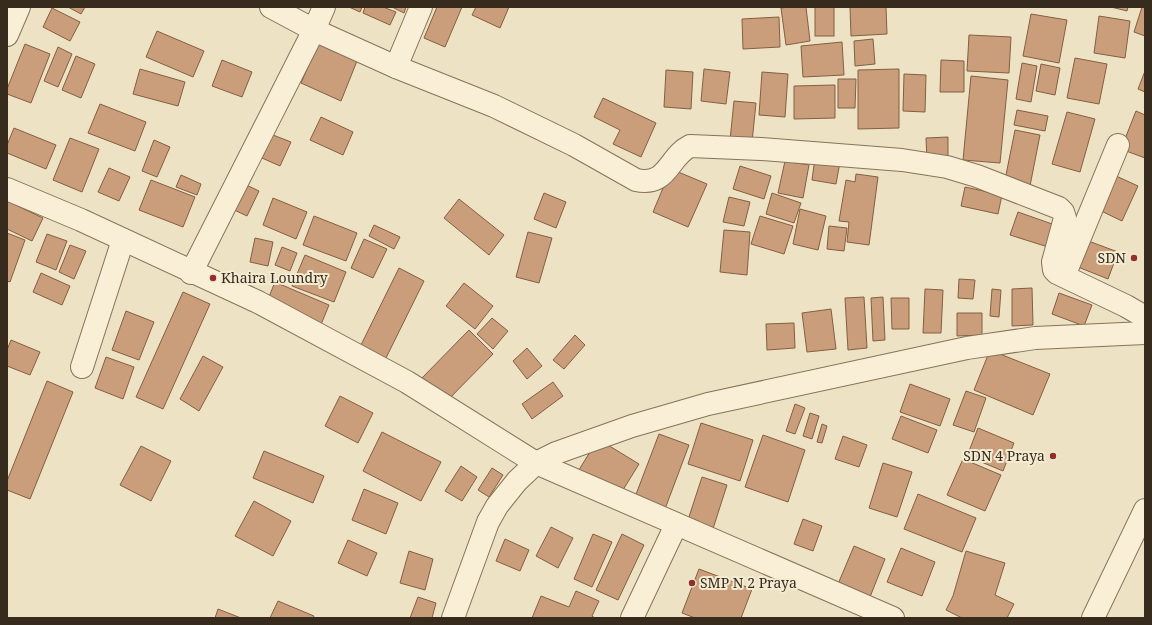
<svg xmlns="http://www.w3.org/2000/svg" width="1152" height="625" viewBox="0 0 1152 625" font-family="'Noto Serif',serif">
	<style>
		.building { fill: #ca9e7a; stroke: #855e41 }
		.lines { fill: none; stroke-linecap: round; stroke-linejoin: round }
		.minor-casing { stroke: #86735a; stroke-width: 24 }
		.minor { stroke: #f8efd6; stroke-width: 22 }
		.poi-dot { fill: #932f2c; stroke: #f4ecd2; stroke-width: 1.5 }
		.labels { text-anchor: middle; stroke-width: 4; stroke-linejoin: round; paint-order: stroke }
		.poi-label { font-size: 14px; fill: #372b1e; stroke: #f4ecd2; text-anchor: end }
	</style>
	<rect width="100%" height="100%" fill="#ede2c3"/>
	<g class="building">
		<path d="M68,7H85L81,14Z"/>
		<path d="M349,7H362L360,12Z"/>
		<path d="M365,7H383L396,12L390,25L363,13Z"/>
		<path d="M392,7H406L404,13Z"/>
		<path d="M437,7H462L445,47L424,38Z"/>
		<path d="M476,7H509L500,28L472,15Z"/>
		<path d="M788,7H806L810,41L786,45L781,8Z"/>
		<rect x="815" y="7" width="19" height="29"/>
		<path d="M850,7H886L887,34L851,36Z"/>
		<path d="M1111,7H1128L1127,11Z"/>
		<path d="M1142,7H1145V36L1134,32Z"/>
		<path d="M52,8L80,22L70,41L43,27Z"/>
		<path d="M1031,14L1067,20L1059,63L1023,56Z"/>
		<path d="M1099,16L1130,21L1125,58L1094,53Z"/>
		<path d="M779,17L780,47L743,49L742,19Z"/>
		<path d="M157,31L204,51L193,77L146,57Z"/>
		<path d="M969,35L1011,37L1009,73L967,71Z"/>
		<path d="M873,39L875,64L855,66L854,41Z"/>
		<path d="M842,42L844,75L803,77L801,46Z"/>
		<path d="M25,44L50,54L31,103L7,94V89Z"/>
		<path d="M318,44L357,61L341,101L301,83Z"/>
		<path d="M58,47L72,54L58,87L44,81Z"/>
		<path d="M76,56L95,64L81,98L62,90Z"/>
		<path d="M1075,58L1107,64L1099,104L1067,98Z"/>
		<path d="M222,60L252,72L242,97L212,86Z"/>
		<path d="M941,60L964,61V92H940Z"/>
		<path d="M1022,63L1037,66L1031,102L1016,99Z"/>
		<path d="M1041,64L1060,68L1055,95L1036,91Z"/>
		<path d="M140,69L185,82L178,106L133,94Z"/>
		<path d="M704,69L730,72L726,104L701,101Z"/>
		<path d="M899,69V128L858,129V70Z"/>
		<path d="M666,70L693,72L691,109L664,107Z"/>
		<path d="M1145,71V92L1138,89Z"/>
		<path d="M762,72L788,74L785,117L759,115Z"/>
		<path d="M904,74L926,75L925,112L903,111Z"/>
		<path d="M971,76L1008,80L1000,163L963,160Z"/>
		<path d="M838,79H856L855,108H838Z"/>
		<path d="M835,85V118L794,119V86Z"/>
		<path d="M603,98L656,123L641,157L613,144L620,130L594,117Z"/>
		<path d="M734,101L756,103L752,142L730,140Z"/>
		<path d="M100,104L146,122L135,151L88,133Z"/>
		<path d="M1017,110L1048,116L1045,131L1014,125Z"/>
		<path d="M1136,111L1145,115V158L1121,149Z"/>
		<path d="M1067,112L1095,119L1080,172L1052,164Z"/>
		<path d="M321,117L353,132L343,155L310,140Z"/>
		<path d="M14,128L56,145L46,169L7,153V145Z"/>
		<path d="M1015,130L1040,135L1029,191L1004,185Z"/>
		<path d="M273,135L291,142L280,166L262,158Z"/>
		<path d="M948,137V160L927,161L926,138Z"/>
		<path d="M70,138L99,149L82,192L53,180Z"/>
		<path d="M154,140L170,147L157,177L142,171Z"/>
		<path d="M815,158L840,162L836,184L812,180Z"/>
		<path d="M785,161L809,165L803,198L778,193Z"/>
		<path d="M740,166L771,176L764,199L733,189Z"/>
		<path d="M109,168L130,177L119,201L98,192Z"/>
		<path d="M671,169L707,184L688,227L653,212Z"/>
		<path d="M856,174L878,177L869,245L847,242L849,222L839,221L846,180L855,182Z"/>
		<path d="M181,175L201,184L197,195L176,187Z"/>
		<path d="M1114,175L1138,186L1122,221L1097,209Z"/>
		<path d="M151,180L195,197L183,227L139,210Z"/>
		<path d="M240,182L259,191L247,216L228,207Z"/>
		<path d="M965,187L1002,195L998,214L961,206Z"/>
		<path d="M544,193L566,202L556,228L534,219Z"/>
		<path d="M772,193L801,203L794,223L766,214Z"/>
		<path d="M729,197L750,202L744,226L723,222Z"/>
		<path d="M273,198L307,212L296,239L263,225Z"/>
		<path d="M459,199L504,235L489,255L444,218Z"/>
		<path d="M7,201L43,218L32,241L7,229Z"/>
		<path d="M800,209L826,216L818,250L793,244Z"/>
		<path d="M1018,212L1055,225L1048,247L1010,235Z"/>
		<path d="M314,216L357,233L346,261L303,245Z"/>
		<path d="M760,216L793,226L784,254L751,244Z"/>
		<path d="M374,225L400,237L394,249L369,236Z"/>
		<path d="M829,226L847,228L844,251L827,249Z"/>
		<path d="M724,230L750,232L747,275L720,272Z"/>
		<path d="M528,232L552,238L539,283L516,277Z"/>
		<path d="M7,233L25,240L10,282L7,281Z"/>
		<path d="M47,234L67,241L56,270L36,262Z"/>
		<path d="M255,238L273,242L268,266L250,262Z"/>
		<path d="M364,239L387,249L373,278L351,268Z"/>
		<path d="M1083,239L1118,252L1108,279L1073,265Z"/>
		<path d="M70,245L86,251L74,279L59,272Z"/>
		<path d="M282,247L297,253L290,271L275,265Z"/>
		<path d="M305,255L346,272L334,302L292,286Z"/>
		<path d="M399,268L424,281L383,364L358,351Z"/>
		<path d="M41,273L70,286L62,305L33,292Z"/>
		<path d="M959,279L975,280L973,299L958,298Z"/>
		<path d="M275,282L329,305L320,327L266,304Z"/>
		<path d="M464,283L493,306L475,329L446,306Z"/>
		<path d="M1032,288L1033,325L1012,326V289Z"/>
		<path d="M925,289L943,290L941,333H923Z"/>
		<path d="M992,289L1001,290L999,317L990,316Z"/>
		<path d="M183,292L210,304L163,409L136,397Z"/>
		<path d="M1059,293L1092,305L1084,326L1052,314Z"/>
		<path d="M864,297L867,348L848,350L845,298Z"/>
		<path d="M883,297L885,340L873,341L871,298Z"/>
		<path d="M891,298H909V329H892Z"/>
		<path d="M831,309L836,349L807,352L802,313Z"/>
		<path d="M126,311L154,322L139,360L112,350Z"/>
		<path d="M957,313H982V335L957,336Z"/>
		<path d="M492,318L508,331L493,349L477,334Z"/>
		<path d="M794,323L795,348L767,350L766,324Z"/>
		<path d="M469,330L493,354L444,404L420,380Z"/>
		<path d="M575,335L585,345L564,369L553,360Z"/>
		<path d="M11,340L40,352L30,375L7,366V350Z"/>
		<path d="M527,348L542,366L527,379L513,361Z"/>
		<path d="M990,350L1050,374L1033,415L974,390Z"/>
		<path d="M203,356L223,367L199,411L180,399Z"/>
		<path d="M106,357L134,367L123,399L95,388Z"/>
		<path d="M47,381L73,392L30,499L7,490V481Z"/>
		<path d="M553,382L563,396L532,419L522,404Z"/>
		<path d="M910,384L950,399L940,426L900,412Z"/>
		<path d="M966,391L986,398L974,432L953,425Z"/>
		<path d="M340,396L373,413L358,443L325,426Z"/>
		<path d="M795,404L805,408L795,434L786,431Z"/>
		<path d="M810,413L819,416L812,439L803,436Z"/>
		<path d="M901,416L937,430L928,453L892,439Z"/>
		<path d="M701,423L753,440L740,481L688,464Z"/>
		<path d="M822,424L827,426L822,443L817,442Z"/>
		<path d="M978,428L1014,443L1003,471L967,456Z"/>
		<path d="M382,432L441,462L421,501L363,471Z"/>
		<path d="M659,434L689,445L665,509L635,497Z"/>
		<path d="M763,435L805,450L788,502L745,487Z"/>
		<path d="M843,436L867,445L859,467L835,459Z"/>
		<path d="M598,439L639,464L618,498L577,473Z"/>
		<path d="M141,446L171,461L151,501L120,485Z"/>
		<path d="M264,451L324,476L313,503L253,478Z"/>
		<path d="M963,459L1001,475L985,511L947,495Z"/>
		<path d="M883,463L912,472L897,517L869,508Z"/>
		<path d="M461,466L477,477L462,501L445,491Z"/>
		<path d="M492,468L503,475L489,497L478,490Z"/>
		<path d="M702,477L727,485L711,535L686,526Z"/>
		<path d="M364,489L398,503L386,534L352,520Z"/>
		<path d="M918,494L976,518L962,552L904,529Z"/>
		<path d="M254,501L291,521L273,556L235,536Z"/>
		<path d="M803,519L822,526L813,551L794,544Z"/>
		<path d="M551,527L573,538L558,568L536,556Z"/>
		<path d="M593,534L612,542L592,587L574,579Z"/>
		<path d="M622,534L644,545L618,600L596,590Z"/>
		<path d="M505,539L529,550L520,571L496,561Z"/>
		<path d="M348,540L377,553L367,576L338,563Z"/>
		<path d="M854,546L885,559L870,597L838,584Z"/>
		<path d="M901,548L935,562L922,596L887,582Z"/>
		<path d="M409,551L433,559L425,590L400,583Z"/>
		<path d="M966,551L1005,563L995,595L1014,604L1007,618H962L946,610L953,596Z"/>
		<path d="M699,569L752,589L741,618H695L682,613Z"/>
		<path d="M576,591L599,601L592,616L595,618H532L541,596L569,607Z"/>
		<path d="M418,597L436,603L432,618H410Z"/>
		<path d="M278,601L314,616L313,618H270Z"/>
		<path d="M218,609L241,618H215Z"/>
	</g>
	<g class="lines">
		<defs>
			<g id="minor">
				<path d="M271,7L314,30L396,67L494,106L574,145L636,180C668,187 668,157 690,146L761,149L902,160L947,167L977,176L1059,208L1063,212L1065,218L1053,262L1054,270L1057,273L1126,306L1145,317"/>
				<path d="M7,35L19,7"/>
				<path d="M396,67L421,7"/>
				<path d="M7,189L81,220L258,302L407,382L536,463L893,618"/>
				<path d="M191,273L314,30L324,7"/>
				<path d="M1064,276L1118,145"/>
				<path d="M82,367L123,240"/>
				<path d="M453,618L488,522L497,506L517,481L536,463L556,453L632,426L708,404L967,348L1035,338L1145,333"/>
				<path d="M632,618L676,525"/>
				<path d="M1093,618L1145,510"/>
			</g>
		</defs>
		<use href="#minor" class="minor-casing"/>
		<use href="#minor" class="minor"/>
	</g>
	<g class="poi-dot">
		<circle cx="1134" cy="258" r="4"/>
		<circle cx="213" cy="278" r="4"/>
		<circle cx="1053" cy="456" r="4"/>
		<circle cx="692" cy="583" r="4"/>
	</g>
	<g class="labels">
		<g class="poi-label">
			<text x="1126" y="263">SDN</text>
			<text x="221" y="283" text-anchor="start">Khaira Loundry</text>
			<text x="1045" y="461">SDN 4 Praya</text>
			<text x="700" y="588" text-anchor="start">SMP N 2 Praya</text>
		</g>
	</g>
	<rect width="1152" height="625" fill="none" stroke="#372b1e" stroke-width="16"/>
</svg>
